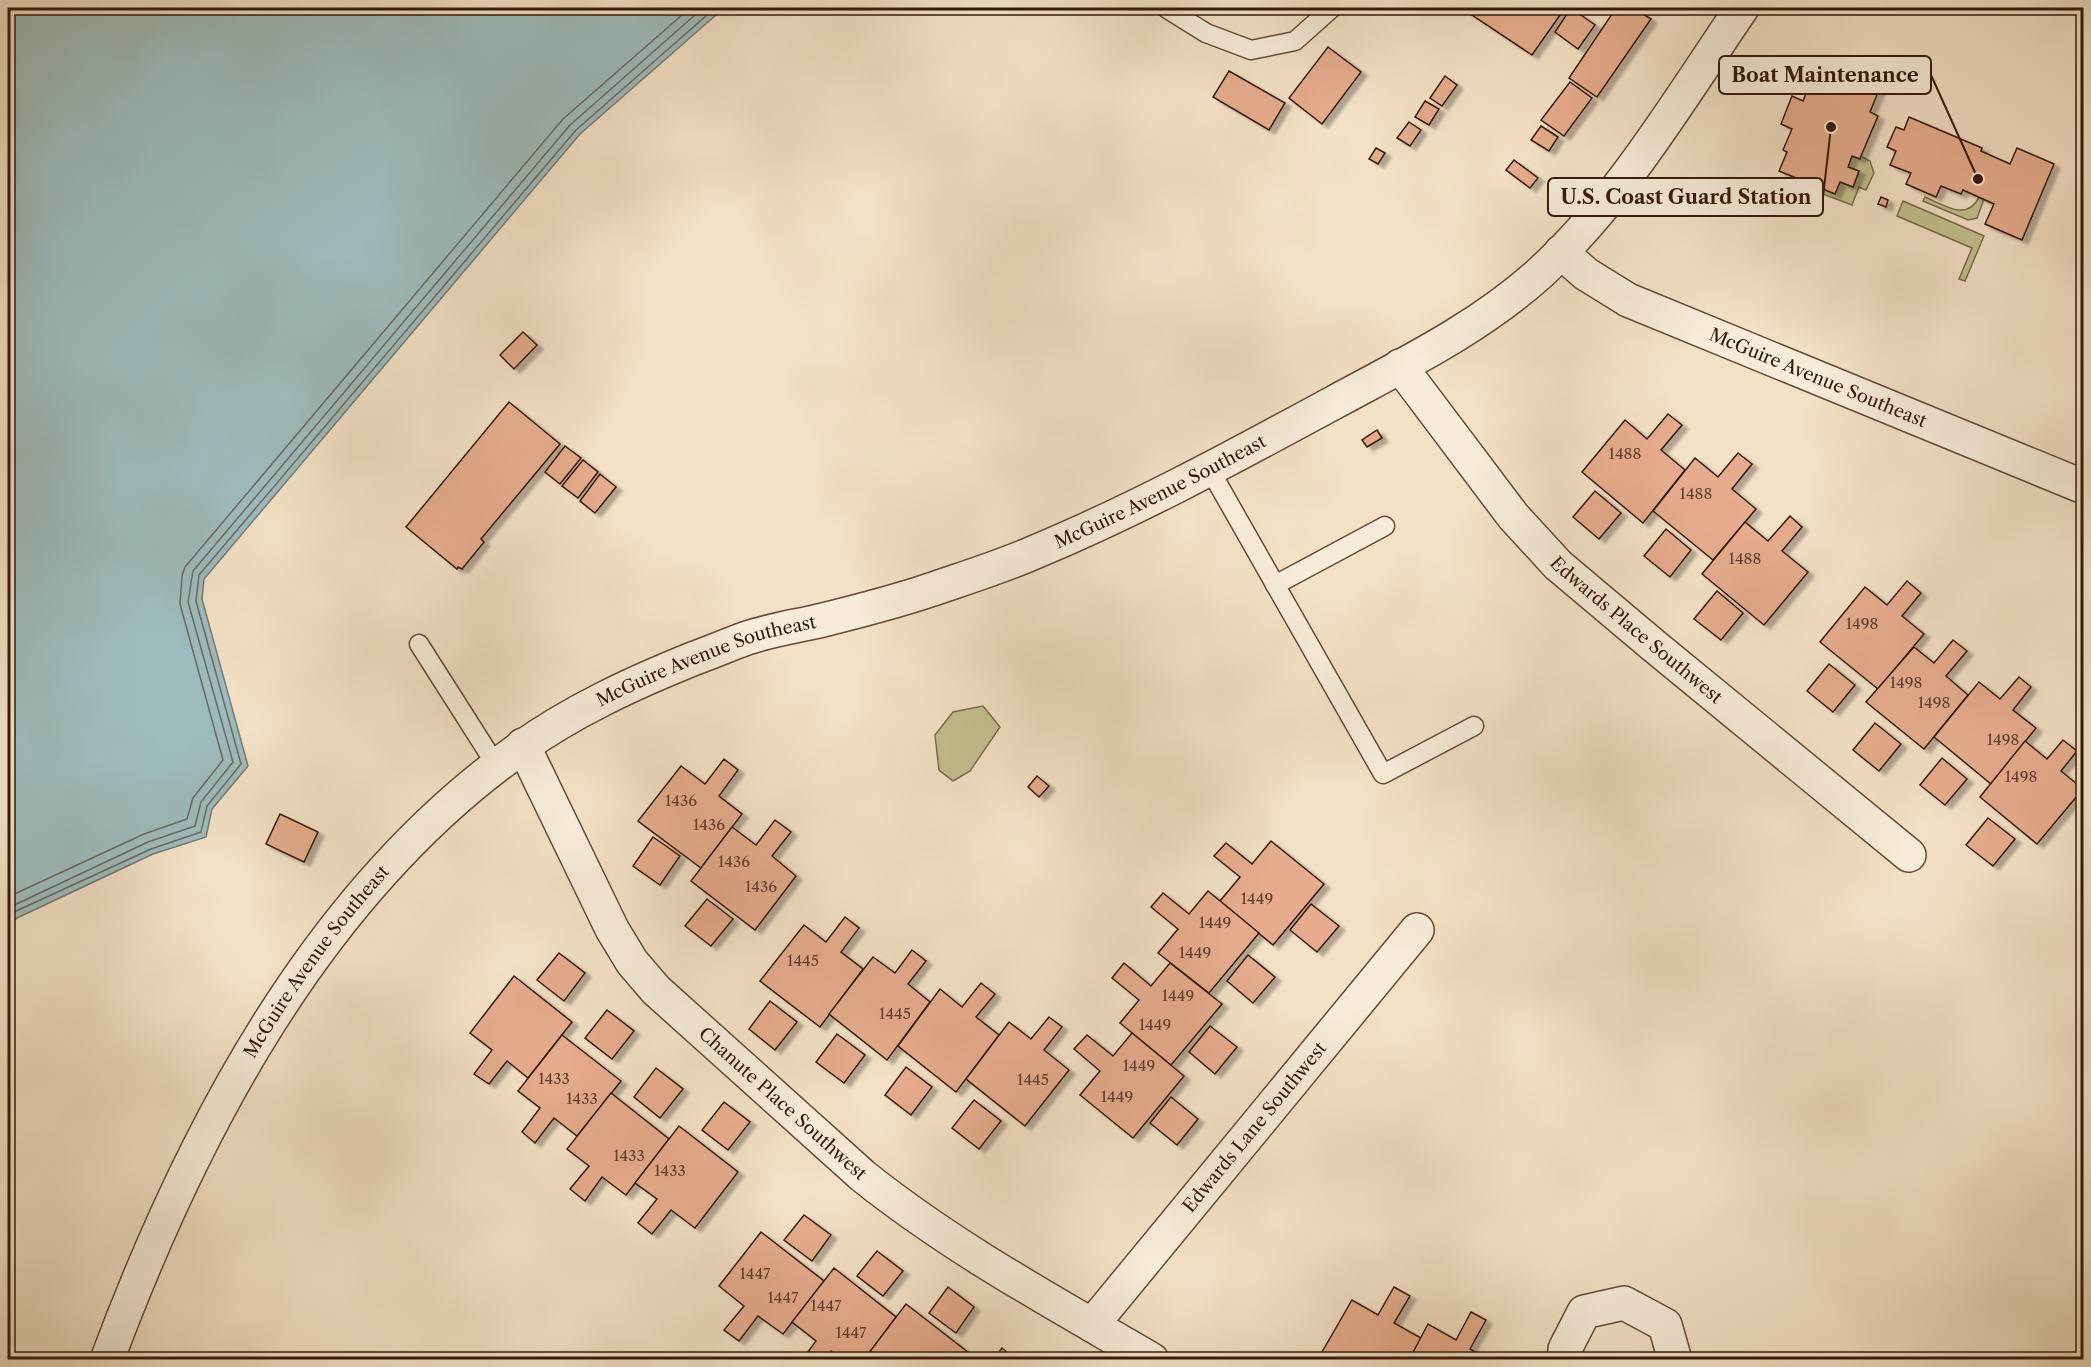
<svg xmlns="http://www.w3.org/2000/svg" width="2091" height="1367" viewBox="0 0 2091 1367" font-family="'Libre Caslon Text',serif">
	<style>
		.green { fill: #c3c08f; stroke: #7c6c4c; stroke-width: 1.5 }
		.water { fill: #9ebcbd; stroke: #747b75; stroke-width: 1.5 }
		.pier { fill: #f3e1c5 }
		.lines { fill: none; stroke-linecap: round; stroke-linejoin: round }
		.shore { stroke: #6a6a63; stroke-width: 1.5 }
		.building { fill: #e6ac8d; stroke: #351909; stroke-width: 1.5; filter: url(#shadow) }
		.lane-casing { stroke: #644b38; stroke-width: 21 }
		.street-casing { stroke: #644b38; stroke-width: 36 }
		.lane { stroke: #f7ecd9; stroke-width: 18 }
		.street { stroke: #f7ecd9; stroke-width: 33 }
		.labels { text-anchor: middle; stroke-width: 4.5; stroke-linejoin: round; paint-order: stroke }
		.number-label { font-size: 15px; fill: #613e2a }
		.street-label { font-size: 18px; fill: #351909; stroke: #f7ecd9 }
		.leader { fill: none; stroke: #351909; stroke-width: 2 }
		.callout-dot { fill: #351909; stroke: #f7ecd9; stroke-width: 2 }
		.callout { fill: #f7ecd9; stroke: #351909; stroke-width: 2 }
		.callout-label { font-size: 20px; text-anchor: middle; font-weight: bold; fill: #351909 }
	</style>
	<defs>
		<filter id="shadow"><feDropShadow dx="6" dy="4" stdDeviation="1.5" flood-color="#0004"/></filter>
	</defs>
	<rect width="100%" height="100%" fill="#f3e1c5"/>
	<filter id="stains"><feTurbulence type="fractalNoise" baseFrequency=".00333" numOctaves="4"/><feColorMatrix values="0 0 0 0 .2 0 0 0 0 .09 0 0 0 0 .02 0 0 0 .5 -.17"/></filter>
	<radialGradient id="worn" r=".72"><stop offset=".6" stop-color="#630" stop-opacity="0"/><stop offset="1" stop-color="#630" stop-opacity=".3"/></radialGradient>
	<g class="green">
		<path d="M1852,156L1860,159L1861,156L1870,161L1874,173L1866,190L1859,187L1852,205L1815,191L1799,179L1835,193L1840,182L1853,187L1859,172L1848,167Z"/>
		<path d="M1925,197C1944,205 1967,222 1979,197L1984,199L1977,218L1968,220L1923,201Z"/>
		<path d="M1903,201L1984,236L1965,281L1959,279L1972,248L1897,216Z"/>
		<path d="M983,706L1000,727L970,771L953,781L939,770L935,735L953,712Z"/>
	</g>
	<path class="water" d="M8,8H724L580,134L204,579L202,599L248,766L212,809L206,837L153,854L17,918L8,926Z"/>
	<path class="pier" d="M1229,8H1288L1266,24L1251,26L1238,22Z"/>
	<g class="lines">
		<g class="shore">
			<path d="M8,897L144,834L187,819L193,798L223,760L180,604L182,576L185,567L563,119L690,8"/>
			<path d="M8,908L148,842L195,826L201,802L233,762L188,602L193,571L570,125L703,8"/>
			<path d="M8,918L14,912L151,849L201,832L207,806L241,764L196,601L199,575L576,130L715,8"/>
		</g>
	</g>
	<g class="building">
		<path d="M1468,8H1565L1532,55L1466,11Z"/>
		<path d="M1571,8L1595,25L1578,49L1555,32Z"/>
		<path d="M1616,8H1634L1651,19L1597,97L1569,78Z"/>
		<path d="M1328,47L1361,72L1322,124L1289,98Z"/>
		<path d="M1824,62L1881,85L1870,112L1878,116L1861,156L1860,159L1852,156L1848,167L1859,171L1853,187L1840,182L1835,194L1779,171L1787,152L1783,150L1792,129L1781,124L1792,96L1803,101L1812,78L1817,80Z"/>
		<path d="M1229,71L1285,103L1269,130L1213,97Z"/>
		<path d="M1445,76L1457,85L1442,106L1430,98Z"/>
		<path d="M1570,82L1592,98L1564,136L1541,120Z"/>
		<path d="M1425,101L1439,109L1429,125L1415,117Z"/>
		<path d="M1909,117L1982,148L1981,151L2010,164L2017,148L2054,164L2022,240L1985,224L1994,204L1963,190L1961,194L1941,186L1936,197L1906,184L1911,173L1890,165L1896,151L1887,147L1896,127L1904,130Z"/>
		<path d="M1409,122L1421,130L1410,146L1397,138Z"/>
		<path d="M1541,126L1558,137L1549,151L1531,140Z"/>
		<path d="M1376,148L1385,153L1378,164L1369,159Z"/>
		<path d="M1514,160L1538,178L1530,188L1506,170Z"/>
		<path d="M1881,197L1888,200L1886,207L1878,204Z"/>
		<path d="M523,332L537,345L514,369L500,355Z"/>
		<path d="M509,402L560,444L481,539L484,542L462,569L458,567L457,569L406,527Z"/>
		<path d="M1668,414L1682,425L1661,450L1685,470L1643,523L1582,472L1625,420L1647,439Z"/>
		<path d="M1377,430L1382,438L1367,447L1362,440Z"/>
		<path d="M565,446L581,458L560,484L545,472Z"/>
		<path d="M1738,453L1752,464L1732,489L1756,509L1713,560L1653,511L1695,458L1718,477Z"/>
		<path d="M583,460L598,472L578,498L562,486Z"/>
		<path d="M600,474L616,487L595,513L580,501Z"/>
		<path d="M1595,491L1621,513L1599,539L1573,517Z"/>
		<path d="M1790,516L1802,527L1782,551L1808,572L1764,625L1702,574L1745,522L1768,541Z"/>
		<path d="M1666,529L1691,550L1670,577L1644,556Z"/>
		<path d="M1907,581L1921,593L1902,616L1924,634L1878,689L1820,642L1865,587L1887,605Z"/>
		<path d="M1717,591L1743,613L1721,640L1694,619Z"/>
		<path d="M1953,640L1967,651L1946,676L1968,695L1924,749L1866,702L1914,647L1934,663Z"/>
		<path d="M1829,664L1855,685L1833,712L1807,691Z"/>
		<path d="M2019,677L2031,687L2013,710L2036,728L1991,784L1934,737L1979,682L2000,699Z"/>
		<path d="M1875,723L1901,744L1879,771L1853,750Z"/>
		<path d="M2063,740L2077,751L2061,771L2083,789L2037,844L1980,797L2025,741L2047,759Z"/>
		<path d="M1942,758L1967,779L1945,805L1920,785Z"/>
		<path d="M724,759L738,770L719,796L742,814L701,868L638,821L681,766L705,784Z"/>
		<path d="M1037,776L1049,786L1039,797L1028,787Z"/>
		<path d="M280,814L318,832L304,862L266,844Z"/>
		<path d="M1988,818L2015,839L1993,866L1966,845Z"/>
		<path d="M775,820L791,832L772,856L796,876L755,930L691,881L732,827L756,845Z"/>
		<path d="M653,837L680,856L660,885L633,866Z"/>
		<path d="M1271,841L1324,884L1273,945L1220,901L1240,877L1214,856L1226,843L1252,864Z"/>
		<path d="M1208,891L1259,933L1209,993L1158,953L1178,929L1151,907L1163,893L1189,914Z"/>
		<path d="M707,899L733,919L711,946L685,926Z"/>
		<path d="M1311,904L1339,926L1317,952L1290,930Z"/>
		<path d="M845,917L859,928L841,952L863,969L820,1027L760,981L804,925L826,942Z"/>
		<path d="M912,950L926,961L908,984L930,1002L887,1060L829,1014L873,957L895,973Z"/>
		<path d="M559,953L585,973L564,1001L537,980Z"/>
		<path d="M1248,955L1275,977L1253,1003L1227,981Z"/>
		<path d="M1124,963L1151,986L1170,963L1222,1004L1171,1065L1120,1023L1139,1000L1112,978Z"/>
		<path d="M514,976L572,1022L528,1078L507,1061L489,1084L474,1074L492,1050L470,1033Z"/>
		<path d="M981,983L995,994L976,1017L999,1035L956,1092L898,1046L940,989L962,1007Z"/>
		<path d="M770,1001L797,1022L775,1050L749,1029Z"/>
		<path d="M607,1010L634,1031L612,1059L585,1038Z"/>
		<path d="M1049,1017L1062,1027L1044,1050L1069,1070L1025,1126L966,1079L1009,1022L1031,1039Z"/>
		<path d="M1210,1026L1237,1047L1215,1074L1189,1052Z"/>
		<path d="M1132,1033L1184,1076L1133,1138L1080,1095L1100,1071L1074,1049L1087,1035L1113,1056Z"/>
		<path d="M837,1034L865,1055L844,1083L816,1062Z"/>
		<path d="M562,1035L621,1081L577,1136L554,1118L535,1143L522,1132L540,1108L518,1091Z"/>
		<path d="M906,1067L932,1087L911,1115L885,1095Z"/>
		<path d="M656,1068L683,1089L660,1118L634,1097Z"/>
		<path d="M611,1093L669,1139L626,1195L602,1177L585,1201L570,1189L589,1166L567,1149Z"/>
		<path d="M1171,1097L1198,1119L1177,1145L1150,1123Z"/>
		<path d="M974,1100L1001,1121L979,1149L952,1128Z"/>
		<path d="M724,1102L750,1122L728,1150L702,1130Z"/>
		<path d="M679,1126L738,1172L695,1228L671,1210L652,1234L638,1223L657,1199L635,1183Z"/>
		<path d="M804,1215L831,1235L812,1261L784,1240Z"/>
		<path d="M761,1232L824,1281L783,1334L758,1316L739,1341L724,1330L744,1306L719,1286Z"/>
		<path d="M877,1251L903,1271L883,1296L857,1276Z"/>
		<path d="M834,1268L896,1317L864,1360H842L831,1351L824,1360H802L816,1341L792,1322Z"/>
		<path d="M948,1287L974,1307L956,1333L929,1313Z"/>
		<path d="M1394,1287L1410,1296L1394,1323L1421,1338L1409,1360L1318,1359L1352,1300L1378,1315Z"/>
		<path d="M906,1304L969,1353L964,1360H868L865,1358Z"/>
		<path d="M1471,1312L1486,1320L1470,1349L1489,1360H1409L1428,1324L1456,1340Z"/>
		<path d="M1002,1348L1016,1360H993Z"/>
	</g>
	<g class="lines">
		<defs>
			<g id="lane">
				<path d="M1166,8L1206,33L1251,50L1295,41L1332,8"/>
				<path d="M1210,470L1383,774L1474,726"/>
				<path d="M1275,585L1385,526"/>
				<path d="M419,644L496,765"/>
			</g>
			<g id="street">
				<path id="s1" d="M1561,252L1586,274L1628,300L2084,487"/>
				<path id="s2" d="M1400,366L1513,516L1558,565L1653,645L1909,855"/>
				<path id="s3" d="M523,745L612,929L632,962L656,990L863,1176C953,1248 1053,1302 1152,1360"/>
				<path id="s4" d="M1092,1325L1417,930"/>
				<path id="s5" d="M107,1360C192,1132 316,894 518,750C572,711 633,683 695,658C712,652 730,644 747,638C771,630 798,626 823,620C859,611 895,602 930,590C965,578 1001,567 1035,552C1138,509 1235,456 1333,403C1405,364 1479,328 1540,273C1621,199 1681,97 1742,8"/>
				<path d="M1565,1360V1349L1584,1312L1624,1303L1665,1325L1675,1360"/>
			</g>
		</defs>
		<use href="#lane" class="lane-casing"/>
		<use href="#street" class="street-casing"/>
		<use href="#lane" class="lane"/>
		<use href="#street" class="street"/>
	</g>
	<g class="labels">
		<g class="number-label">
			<text x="1625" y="459">1488</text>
			<text x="1696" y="499">1488</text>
			<text x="1745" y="564">1488</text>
			<text x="1862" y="629">1498</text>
			<text x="1906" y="688">1498</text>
			<text x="1934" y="708">1498</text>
			<text x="2003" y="745">1498</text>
			<text x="2021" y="782">1498</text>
			<text x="681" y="806">1436</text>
			<text x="709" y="830">1436</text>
			<text x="734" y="867">1436</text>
			<text x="761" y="892">1436</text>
			<text x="1257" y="904">1449</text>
			<text x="1215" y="928">1449</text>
			<text x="1195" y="958">1449</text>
			<text x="803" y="966">1445</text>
			<text x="1178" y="1001">1449</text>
			<text x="895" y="1019">1445</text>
			<text x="1155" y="1030">1449</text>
			<text x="1139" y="1071">1449</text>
			<text x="554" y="1084">1433</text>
			<text x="1033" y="1085">1445</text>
			<text x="1117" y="1102">1449</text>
			<text x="582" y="1104">1433</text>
			<text x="629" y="1161">1433</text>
			<text x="670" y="1176">1433</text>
			<text x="755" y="1279">1447</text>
			<text x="783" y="1303">1447</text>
			<text x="826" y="1311">1447</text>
			<text x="851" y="1338">1447</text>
		</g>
		<g class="street-label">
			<text dy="6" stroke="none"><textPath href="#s1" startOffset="288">McGuire Avenue Southeast</textPath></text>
			<text dy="6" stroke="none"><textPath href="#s5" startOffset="1442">McGuire Avenue Southeast</textPath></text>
			<text dy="6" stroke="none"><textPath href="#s2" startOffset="356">Edwards Place Southwest</textPath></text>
			<text dy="6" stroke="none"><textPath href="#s5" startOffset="956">McGuire Avenue Southeast</textPath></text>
			<text dy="6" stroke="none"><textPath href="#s5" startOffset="452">McGuire Avenue Southeast</textPath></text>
			<text dy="6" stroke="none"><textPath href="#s3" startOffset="450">Chanute Place Southwest</textPath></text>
			<text dy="6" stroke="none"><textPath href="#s4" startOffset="256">Edwards Lane Southwest</textPath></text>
		</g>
	</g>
	<path class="leader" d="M1978 179L1931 75M1831 127L1823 197"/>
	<g class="callout-dot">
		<circle cx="1978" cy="179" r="6"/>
		<circle cx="1831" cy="127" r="6"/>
	</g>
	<g class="callout">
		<rect x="1719" y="56" width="212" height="38" rx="6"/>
		<rect x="1548" y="178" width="275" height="38" rx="6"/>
	</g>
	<g class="callout-label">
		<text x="1825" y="82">Boat Maintenance</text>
		<text x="1686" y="204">U.S. Coast Guard Station</text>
	</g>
	<rect width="2091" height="1367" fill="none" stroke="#f3e1c5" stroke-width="30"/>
	<rect x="9" y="9" width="2073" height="1349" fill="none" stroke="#351909" stroke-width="3"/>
	<rect x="15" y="15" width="2061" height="1337" fill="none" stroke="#351909" stroke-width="1.5"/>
	<rect width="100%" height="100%" filter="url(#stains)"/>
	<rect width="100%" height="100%" fill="url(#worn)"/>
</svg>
